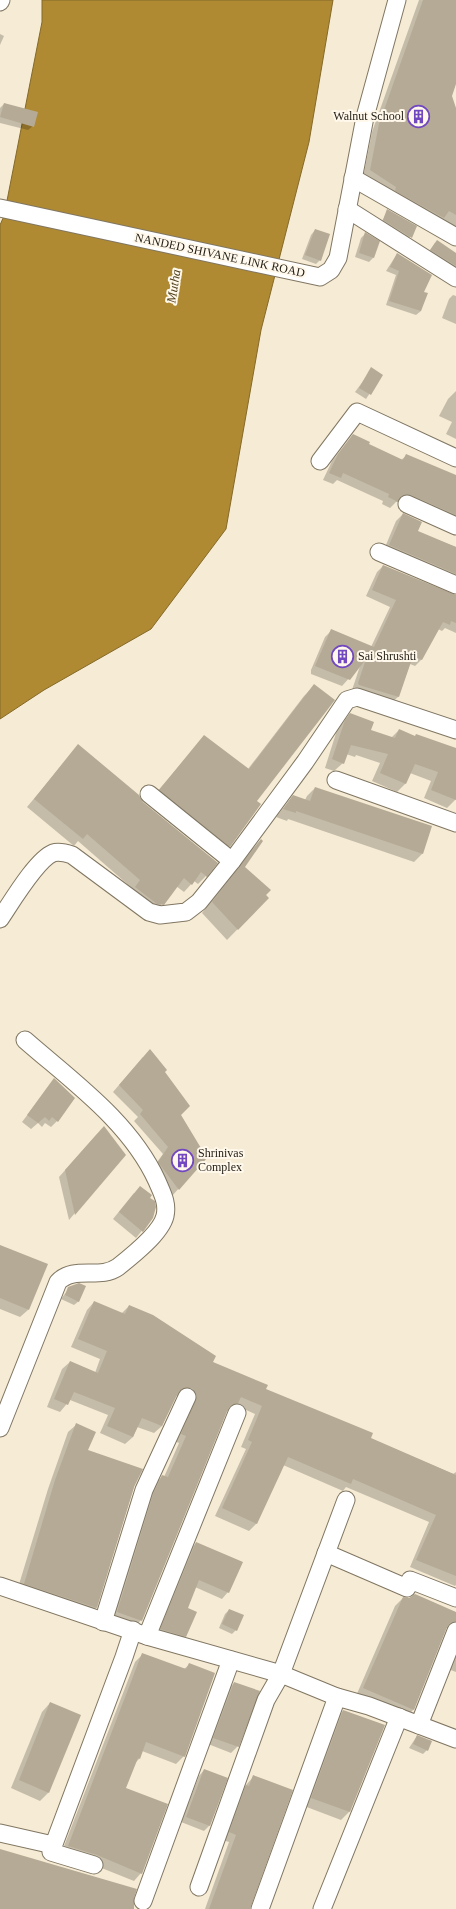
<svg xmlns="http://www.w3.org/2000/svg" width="456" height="1909" viewBox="0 0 456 1909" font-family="Georgia,serif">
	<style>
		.water { fill: #af8a32; stroke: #846929 }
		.shadow { fill: #0003 }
		.building { fill: #b5aa95 }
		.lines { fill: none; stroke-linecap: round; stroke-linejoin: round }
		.minor-casing { stroke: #807662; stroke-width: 19 }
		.minor { stroke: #fff; stroke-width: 17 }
		.labels { text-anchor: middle; stroke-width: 4; stroke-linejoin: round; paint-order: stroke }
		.poi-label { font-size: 12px; fill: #201d15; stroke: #fff8eb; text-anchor: start }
		.street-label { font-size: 12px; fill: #201d15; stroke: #fff8eb }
		.water-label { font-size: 13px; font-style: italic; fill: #4c3c18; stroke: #fff8eb }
	</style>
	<rect width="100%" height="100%" fill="#f6ebd4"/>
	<path class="water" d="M42,0H333L309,142L261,330L226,529L151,629L44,690L0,719V225L4,216L42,22Z"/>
	<g class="shadow">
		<path d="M419,0L456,1V81L451,96L456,111V227L443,219L436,225L363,178L372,132Z"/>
		<path d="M0,34L4,36L0,45Z"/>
		<path d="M4,104L33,126L28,130L0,123V108Z"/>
		<path d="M388,210L416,227L408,240L381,223Z"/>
		<path d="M315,230L320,260L316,264L302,259L311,235Z"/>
		<path d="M365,234L378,242L373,258L369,262L355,257L361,238Z"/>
		<path d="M435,243L456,254V270L429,252Z"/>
		<path d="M397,254L423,292L421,311L416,315L386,305L396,275L386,271Z"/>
		<path d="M453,295L456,296V324L442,318L449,299Z"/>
		<path d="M372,369L382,375L366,399L355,392Z"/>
		<path d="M456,391V439L446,434L452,422L439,416L448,399Z"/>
		<path d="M353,435L367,445L401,460L406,456L456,476V525L404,501L396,502L390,508L382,504L383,501L337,480L333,484L323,480L332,461Z"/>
		<path d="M403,514L417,532L456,547V586L383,552L396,521Z"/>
		<path d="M383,566L456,596V633L445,628L442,631L438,629L421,660L415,666L410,664L398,697L391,703L352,690L360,666L342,686L311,674V670L325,637L332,630L371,647L390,607L366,596L377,572Z"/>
		<path d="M314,686L255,801L229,846L219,856L150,800L204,737L248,769L304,696Z"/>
		<path d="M350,714L369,731L391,738L399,730L415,737L456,749V799L447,808L424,798L431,781L410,773L405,784L397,792L372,781L380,763L356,755L355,757L346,754L343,763L334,771L325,768L337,730Z"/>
		<path d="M78,746L142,802L206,876L198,884L194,881L184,892L176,886L155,912L128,895L133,889L78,841L74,846L27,807Z"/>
		<path d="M315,788L431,827L422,854L414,862L288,819L287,821L276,817L293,796L305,800L307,796Z"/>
		<path d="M261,840L244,867L268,898L227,940L202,913L250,851Z"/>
		<path d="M143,1057L164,1072L180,1114L206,1158L172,1196L152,1169L163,1154L134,1121L138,1117L113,1092Z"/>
		<path d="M54,1080L57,1121L51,1127L45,1123L42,1127L38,1123L31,1129L22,1122Z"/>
		<path d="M98,1133L124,1155L69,1220L59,1177Z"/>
		<path d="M134,1193L149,1198L152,1218L136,1238L113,1219Z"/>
		<path d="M0,1246L28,1310L20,1317L0,1309Z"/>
		<path d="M70,1287L79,1301L74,1305L61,1299Z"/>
		<path d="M94,1302L121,1314L129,1306L212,1362L265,1390L369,1438L453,1474L456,1472V1585L455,1586L410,1567L429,1522L346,1487L343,1491L283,1465L256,1524L249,1531L215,1516L246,1449L241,1447L255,1414L235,1405L230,1411H226L141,1620L134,1628L110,1619L154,1484L162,1477H164L179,1443L174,1441L184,1395L175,1396L162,1426L154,1433L137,1427L133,1437L125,1444L100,1433L108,1415L70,1400L60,1412L47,1407L62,1369L70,1362L95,1373L100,1359L71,1347L87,1310Z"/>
		<path d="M76,1425L87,1450L134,1487L96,1608L88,1616L17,1591L48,1489L68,1432Z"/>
		<path d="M196,1543L228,1592L222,1599L195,1587L186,1609L185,1636L179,1642L155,1635L190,1549Z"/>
		<path d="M403,1598L456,1613V1635L452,1629L446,1628L413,1710L406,1717L356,1696L395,1606Z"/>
		<path d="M229,1610L236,1630L232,1634L219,1628L225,1614Z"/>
		<path d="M456,1646V1672L448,1669Z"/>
		<path d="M143,1654L184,1669L189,1665L184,1756L176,1764L142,1751L139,1759L135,1763L125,1789L141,1873L134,1881L89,1863L61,1854L135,1662Z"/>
		<path d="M234,1683L238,1746L231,1753L208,1744L228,1689Z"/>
		<path d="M50,1703L48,1793L40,1801L11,1788L42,1712Z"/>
		<path d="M343,1711L384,1726L349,1812L341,1820L304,1806L335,1719Z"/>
		<path d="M417,1736L427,1750L423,1754L409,1748Z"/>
		<path d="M204,1770L210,1825L204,1831L181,1822L199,1776Z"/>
		<path d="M254,1776L250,1909H205L229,1842L222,1840L239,1793Z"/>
	</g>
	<g class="building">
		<path d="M423,0H456V84L452,96L456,108V215L449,211L444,218L395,191L396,187L370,170L379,124Z"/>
		<path d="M4,103L38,112L34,127L0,117Z"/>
		<path d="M387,209L417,226L412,238L383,220Z"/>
		<path d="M315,229L330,234L321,261L305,255Z"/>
		<path d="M365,232L380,241L374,258L359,253Z"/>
		<path d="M437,240L456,253V266L430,250Z"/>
		<path d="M397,253L432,275L424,292L428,293L421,311L389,301L399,271L390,267Z"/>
		<path d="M371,367L383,375L371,395L359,388Z"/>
		<path d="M353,434L370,442L369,444L403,460L406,454L456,475V515L411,495L401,496L398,502L388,497L389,494L343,473L341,478L329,473L338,454Z"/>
		<path d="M403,513L422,522L418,531L456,547V574L389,545Z"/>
		<path d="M383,565L456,595V623L451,621L450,625L443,622L422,660L413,656L399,697L359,685L358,683L366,659L350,680L315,666L331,629L374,647L396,600L372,590Z"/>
		<path d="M314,684L335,700L257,801L261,804L230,847L159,790L204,735L249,769Z"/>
		<path d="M350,713L374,722L371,730L395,738L399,729L415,736L416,734L456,748V800L431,790L438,772L415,764L406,784L380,773L388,754L351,745L344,764L332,759L345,720Z"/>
		<path d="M78,744L139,795L143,802L218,863L207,877L201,872L192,885L184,878L164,905L157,904L135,887L140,880L87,834L83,839L34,799Z"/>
		<path d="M315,787L432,826L423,854L296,811V813L283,809L293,795L310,801Z"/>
		<path d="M261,839L263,841L245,867L271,890L266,895L269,898L238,930L212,902Z"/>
		<path d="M150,1049L167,1070L165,1072L190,1106L181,1115L207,1158L179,1190L158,1162L168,1147L140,1114L143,1110L119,1085Z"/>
		<path d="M54,1078L75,1098L58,1122L52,1117L49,1121L45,1117L38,1123L27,1115Z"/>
		<path d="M104,1126L126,1155L75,1215L65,1170Z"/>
		<path d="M140,1186L152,1195L150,1198L155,1201L156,1207L153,1218L143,1232L119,1212Z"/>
		<path d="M0,1245L48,1264L29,1310L0,1298Z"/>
		<path d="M79,1283L86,1286L79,1302L65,1295L68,1287Z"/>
		<path d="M94,1301L125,1314L129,1305L153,1315L216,1356L213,1362L268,1385L266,1389L373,1433L371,1438L456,1475V1576L416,1560L436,1515L353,1479L351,1484L288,1457L257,1524L222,1508L252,1442L248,1440L262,1406L241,1397L238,1403L231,1405L228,1409L142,1621L117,1612L153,1494L162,1475L168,1477L186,1436L181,1434L197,1396L192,1388L182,1389L178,1393L162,1426L142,1418L133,1437L107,1426L115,1408L74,1392L68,1405L54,1399L70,1361L98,1373L107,1351L78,1339Z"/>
		<path d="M76,1423L96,1432L88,1450L143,1469L134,1487L97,1608L24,1584L55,1480Z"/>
		<path d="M196,1542L243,1562L229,1593L199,1580L188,1608L197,1612L186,1637L160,1629Z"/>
		<path d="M415,1594L456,1612V1621L450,1623L447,1627L414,1710L363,1688L403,1597L409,1598Z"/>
		<path d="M229,1609L244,1615L237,1631L222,1624Z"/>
		<path d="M142,1653L186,1669L189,1663L215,1673L185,1757L146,1742L140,1759L138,1758L126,1788L168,1804L142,1874L97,1855L68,1846Z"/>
		<path d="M234,1682L260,1691L239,1747L213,1738Z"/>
		<path d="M50,1702L81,1715L49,1793L19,1780Z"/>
		<path d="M343,1710L385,1725L350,1812L311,1798Z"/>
		<path d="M417,1735L432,1741L428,1751L413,1744Z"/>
		<path d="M204,1769L228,1778L210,1826L186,1817Z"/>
		<path d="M253,1775L293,1790L250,1909H209L236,1835L229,1832L246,1785L249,1786Z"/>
		<path d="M0,1849L137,1889L134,1898V1909H0Z"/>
	</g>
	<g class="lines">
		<defs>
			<g id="minor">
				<path d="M0,2L1,0"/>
				<path d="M353,178L456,237"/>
				<path d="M0,208L320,277L331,270L338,258L365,117L397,0"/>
				<path d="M347,209L456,278"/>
				<path d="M320,461L357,412L456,458"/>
				<path d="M407,504L456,526"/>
				<path d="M379,552L456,585"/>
				<path d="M336,780L456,823"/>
				<path d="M149,794L232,861"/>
				<path d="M0,919C11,903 36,860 53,853C59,851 66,853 72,855L149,912L160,915L186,912L199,902L232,861L305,762L347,700L357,697L456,730"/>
				<path d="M0,1428L58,1282C74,1265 100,1280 118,1267C132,1256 161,1233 165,1216C168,1203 162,1193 157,1181C130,1122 73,1082 25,1040"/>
				<path d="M326,1553L407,1588L410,1580L456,1598"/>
				<path d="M0,1586L147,1636L281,1674L337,1697L369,1706L456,1739"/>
				<path d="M103,1622L144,1490L187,1397"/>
				<path d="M147,1636L237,1413"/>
				<path d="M419,1725L456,1631"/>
				<path d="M0,1833L53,1845"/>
				<path d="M94,1865L51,1852L124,1657L133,1630"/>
				<path d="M199,1887L266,1700L281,1674L346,1500"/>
				<path d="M143,1901L231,1660"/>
				<path d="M260,1909L337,1697"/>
				<path d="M322,1909L399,1717"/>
			</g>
		</defs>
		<use href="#minor" class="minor-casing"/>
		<use href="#minor" class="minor"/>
	</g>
	<defs>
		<symbol id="building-ring" viewBox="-11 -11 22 22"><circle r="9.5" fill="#fff8eb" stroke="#7248c0" stroke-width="1.5"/><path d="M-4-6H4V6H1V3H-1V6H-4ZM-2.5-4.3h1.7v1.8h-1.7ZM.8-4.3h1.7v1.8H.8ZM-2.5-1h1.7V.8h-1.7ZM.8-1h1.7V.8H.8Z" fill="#7248c0"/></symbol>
	</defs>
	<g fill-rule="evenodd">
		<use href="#building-ring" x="406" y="104" width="25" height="25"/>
		<use href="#building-ring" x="330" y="644" width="25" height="25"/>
		<use href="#building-ring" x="170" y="1148" width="25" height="25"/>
	</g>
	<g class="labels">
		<g class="poi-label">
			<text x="404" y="120" text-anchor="end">Walnut School</text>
			<text x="358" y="660">Sai Shrushti</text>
			<text x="198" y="1157">Shrinivas<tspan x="198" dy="14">Complex</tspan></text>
		</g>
		<g class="street-label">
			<text transform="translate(220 255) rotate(12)" y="4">NANDED SHIVANE LINK ROAD</text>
		</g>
		<g class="water-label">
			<text transform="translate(173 286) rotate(-81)" y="5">Mutha</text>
		</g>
	</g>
</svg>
